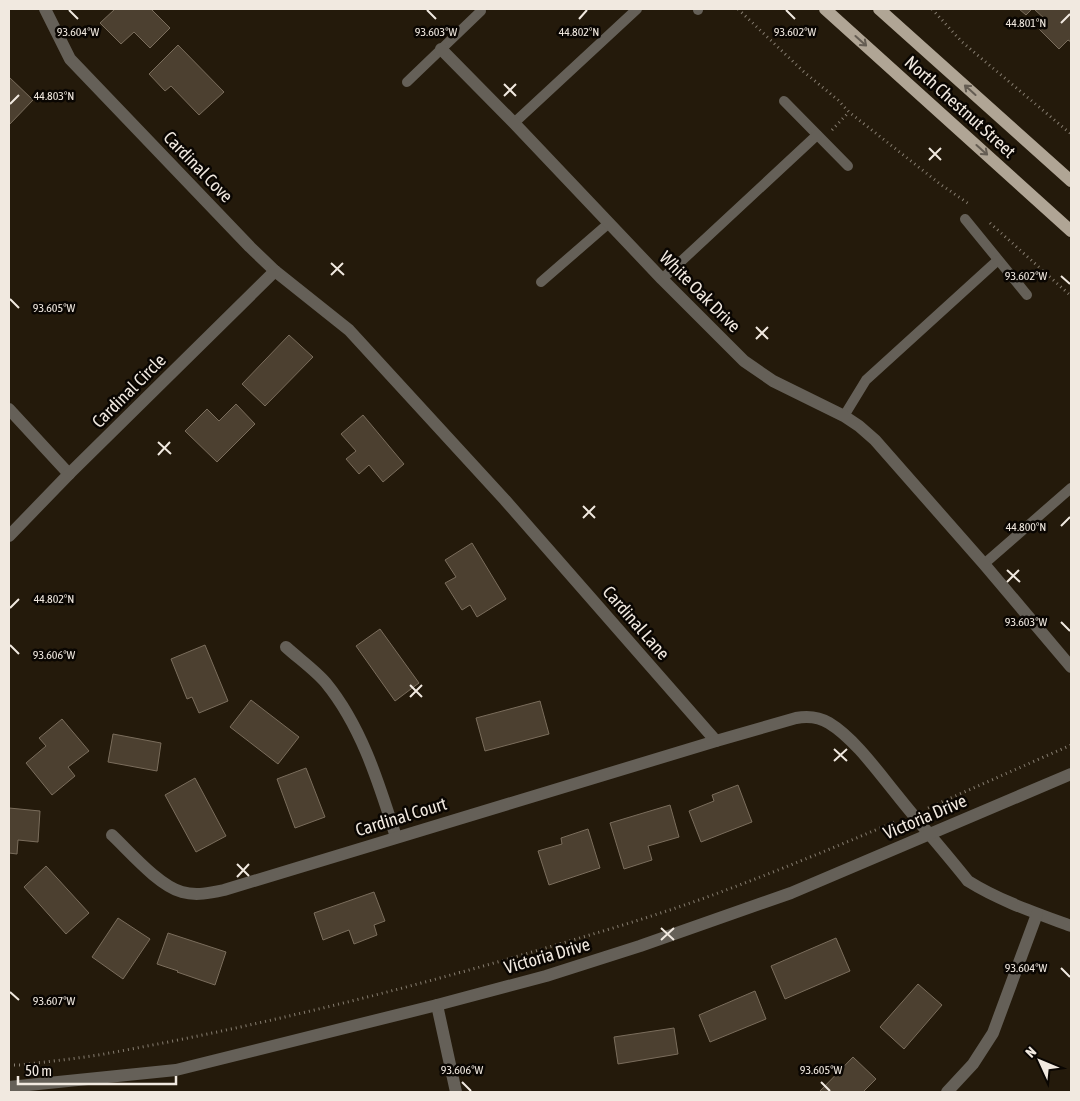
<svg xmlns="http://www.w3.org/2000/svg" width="1080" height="1101" viewBox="0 0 1080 1101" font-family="'Asap Condensed',sans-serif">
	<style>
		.building { fill: #4c4030; stroke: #7a6d5c }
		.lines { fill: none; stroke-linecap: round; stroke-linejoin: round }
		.path { stroke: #867d70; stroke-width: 3; stroke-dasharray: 1 4; stroke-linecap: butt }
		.service { stroke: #656058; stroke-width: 10 }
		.minor { stroke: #656058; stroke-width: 12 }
		.tertiary { stroke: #656058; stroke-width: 12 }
		.primary { stroke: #b0a595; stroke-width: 12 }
		.oneway { stroke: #655d53 }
		.ticks { fill: none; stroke: #f1e9e0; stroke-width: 2 }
		.labels { text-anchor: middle; stroke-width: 5; stroke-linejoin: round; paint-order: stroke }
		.street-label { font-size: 18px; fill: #f1e9e0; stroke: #0a0602 }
		.ticks-label { font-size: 12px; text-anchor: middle; fill: #f1e9e0; stroke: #0a0602; stroke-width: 5; stroke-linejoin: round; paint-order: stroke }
	</style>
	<rect width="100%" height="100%" fill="#241a0b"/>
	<g class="building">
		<path d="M115,9H151L170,28L150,48L134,32L121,44L100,23Z"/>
		<path d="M1019,9H1032L1026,15Z"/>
		<path d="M1034,9H1071V42L1068,40L1059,49L1039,29L1047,21Z"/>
		<path d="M178,45L224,92L199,115L171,86L165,91L149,74Z"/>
		<path d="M9,77L33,100L9,125Z"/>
		<path d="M289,335L313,357L265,406L242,384Z"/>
		<path d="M236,404L255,424L217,462L185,431L207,409L219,421Z"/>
		<path d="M363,415L404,464L383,482L369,465L359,474L346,459L356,451L341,434Z"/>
		<path d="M472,543L506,599L477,617L470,605L462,610L445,583L456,577L445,560Z"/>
		<path d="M380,629L419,683L395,701L356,646Z"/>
		<path d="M205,645L228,701L199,713L192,697L187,699L171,659Z"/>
		<path d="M251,700L299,737L278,764L230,727Z"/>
		<path d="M540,701L549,734L485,751L476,718Z"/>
		<path d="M62,719L89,751L68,767L75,776L52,795L26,763L46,746L39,738Z"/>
		<path d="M113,734L161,743L157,771L108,762Z"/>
		<path d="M306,768L325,817L295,828L277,779Z"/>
		<path d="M195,778L226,836L196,852L165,795Z"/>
		<path d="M738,785L752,822L701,842L689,811L714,801L712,795Z"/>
		<path d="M670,805L679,837L648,846L652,860L624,869L610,823Z"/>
		<path d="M9,808L40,811L38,842L18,840L17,854L9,853Z"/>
		<path d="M588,829L600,868L549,885L538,851L562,844L561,838Z"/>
		<path d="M46,866L89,913L66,934L24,887Z"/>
		<path d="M374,892L385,921L374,925L377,935L354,944L349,930L323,940L314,913Z"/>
		<path d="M118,918L150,939L123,979L92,957Z"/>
		<path d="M168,933L226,952L215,985L177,972L178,971L157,964Z"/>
		<path d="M836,938L850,971L785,999L771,966Z"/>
		<path d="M918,984L942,1005L904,1049L880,1027Z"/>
		<path d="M755,991L766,1019L710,1042L699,1015Z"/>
		<path d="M674,1028L678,1054L618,1064L614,1037Z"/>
		<path d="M853,1057L876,1079L863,1092H819Z"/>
	</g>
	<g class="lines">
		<g class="path">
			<path d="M738,9L804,72L838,100L849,112L940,184L969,204"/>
			<path d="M932,9L962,42L1071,134"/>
			<path d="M832,130L849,112"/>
			<path d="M990,223L1071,296"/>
			<path d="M928,808L1071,745"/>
			<path d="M9,1065H20C52,1061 84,1058 115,1052C248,1028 379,996 508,959C576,939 644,920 710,896C773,873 835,847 897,821"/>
		</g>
		<g class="service">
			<path d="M698,9V10"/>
			<path d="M407,82L481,11"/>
			<path d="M784,101L848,166"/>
			<path d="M514,123L637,9"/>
			<path d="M965,219L1027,295"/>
			<path d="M662,279L817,135"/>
			<path d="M541,282L609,223"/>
			<path d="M844,416L866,380L998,260"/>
			<path d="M984,564L1071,488"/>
		</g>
		<g class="minor">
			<path d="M45,9L70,59L250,247L275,271L349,330L505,500L716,741"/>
			<path d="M441,49L514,123L662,279L744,361L773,381L844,416L859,426L875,440L984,564L1071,667"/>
			<path d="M9,409L69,474"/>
			<path d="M9,536L69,474L275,271"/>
			<path d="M286,647C298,658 316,671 326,683C362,727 379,784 396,837"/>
			<path d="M112,835C130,852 159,886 182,892C196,896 210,893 224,890L716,741L796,718C807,716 819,717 829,723C854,738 879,773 897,795C920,824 945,852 968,881C1000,901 1036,913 1071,926"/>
			<path d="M437,1005L456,1092"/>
			<path d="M947,1092L973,1064L993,1033L1037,914"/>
		</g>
		<path class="tertiary" d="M9,1087L176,1070L437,1005L546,976L640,946L791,893L1071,774"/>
		<g class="primary">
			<path d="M825,9L1071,231"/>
			<path d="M879,9L1071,181"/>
		</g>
	</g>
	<defs><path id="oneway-shaft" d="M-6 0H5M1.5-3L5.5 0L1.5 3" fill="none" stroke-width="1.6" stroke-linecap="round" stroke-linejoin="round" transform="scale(1.25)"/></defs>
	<g class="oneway">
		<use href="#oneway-shaft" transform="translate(861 41) rotate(42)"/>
		<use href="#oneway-shaft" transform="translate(970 90) rotate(-138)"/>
		<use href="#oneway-shaft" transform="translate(982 150) rotate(42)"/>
	</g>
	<path class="ticks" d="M69,10L78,19M427,10L436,19M786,10L795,19M579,19L587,10M1061,23L1070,14M504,84L516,96M504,96L516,84M10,104L19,95M929,148L941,160M929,160L941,148M331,263L344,275M331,275L343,263M1061,276L1070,284M10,299L19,308M756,327L768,339M756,339L768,327M158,442L171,454M158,455L170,442M583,506L595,518M583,518L595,506M1061,526L1070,517M1007,570L1020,582M1007,582L1019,570M10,608L19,599M1061,622L1070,631M10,645L19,654M410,685L422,697M410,697L422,685M834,749L847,761M834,761L847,749M237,864L249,876M237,877L249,864M661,928L674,940M661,940L674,928M1061,968L1070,977M10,992L19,1000M462,1082L471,1091M821,1082L830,1091"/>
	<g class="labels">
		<g class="street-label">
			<text transform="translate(960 107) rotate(42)" y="6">North Chestnut Street</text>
			<text transform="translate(198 167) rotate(46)" y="6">Cardinal Cove</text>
			<text transform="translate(700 292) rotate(45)" y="6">White Oak Drive</text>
			<text transform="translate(129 391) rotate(-45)" y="6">Cardinal Circle</text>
			<text transform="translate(636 623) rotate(49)" y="6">Cardinal Lane</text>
			<text transform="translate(401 817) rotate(-17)" y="6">Cardinal Court</text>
			<text transform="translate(925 817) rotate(-23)" y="6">Victoria Drive</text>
			<text transform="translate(547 956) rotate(-16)" y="6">Victoria Drive</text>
		</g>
	</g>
	<g class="ticks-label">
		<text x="1026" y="27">44.801°N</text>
		<text x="78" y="36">93.604°W</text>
		<text x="436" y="36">93.603°W</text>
		<text x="795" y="36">93.602°W</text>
		<text x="579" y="36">44.802°N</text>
		<text x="54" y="100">44.803°N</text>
		<text x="1026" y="280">93.602°W</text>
		<text x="54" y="312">93.605°W</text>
		<text x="1026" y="531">44.800°N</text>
		<text x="54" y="603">44.802°N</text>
		<text x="1026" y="626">93.603°W</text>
		<text x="54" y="659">93.606°W</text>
		<text x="1026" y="972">93.604°W</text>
		<text x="54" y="1005">93.607°W</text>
		<text x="462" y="1074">93.606°W</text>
		<text x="821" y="1074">93.605°W</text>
	</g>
	<rect width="1080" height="1101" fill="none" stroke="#f1e9e0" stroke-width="20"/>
	<g transform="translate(1040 1061) rotate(314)" stroke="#0a0602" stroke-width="4" paint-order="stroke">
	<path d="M0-4L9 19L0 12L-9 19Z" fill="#f1e9e0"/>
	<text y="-8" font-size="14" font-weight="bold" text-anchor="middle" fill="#f1e9e0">N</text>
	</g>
	<path d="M18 1076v8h158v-8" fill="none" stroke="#f1e9e0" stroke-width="2.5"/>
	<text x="25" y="1076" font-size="15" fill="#f1e9e0" stroke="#0a0602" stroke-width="4" paint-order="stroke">50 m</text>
</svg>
